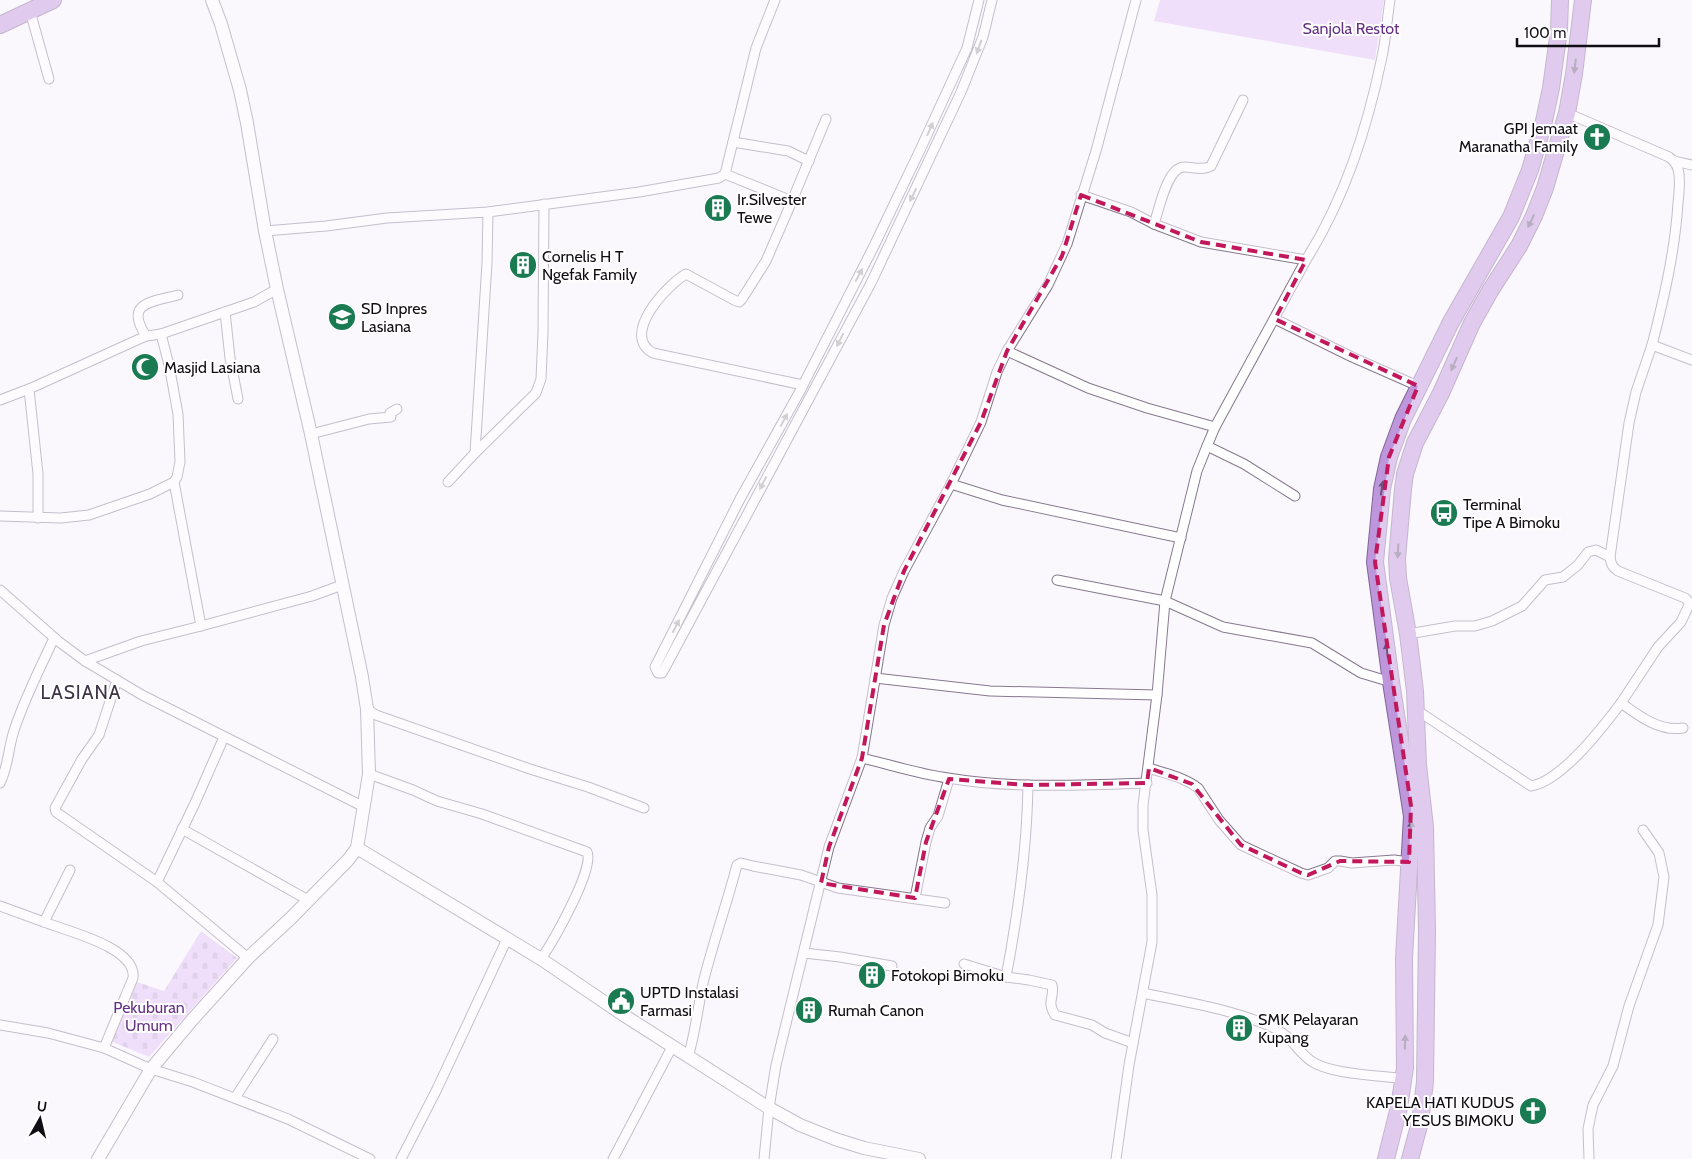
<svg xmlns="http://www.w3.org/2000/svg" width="1692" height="1159" viewBox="0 0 1692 1159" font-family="Cabin,sans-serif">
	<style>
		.cemetery { fill: url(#cemetery-stones) }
		.park { fill: #dfc1f7 }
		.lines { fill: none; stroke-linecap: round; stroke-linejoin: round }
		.street-casing { stroke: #86798f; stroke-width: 11 }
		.secondary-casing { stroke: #86798f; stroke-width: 14 }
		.highway-casing { stroke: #816696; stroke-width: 18 }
		.street { stroke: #fff; stroke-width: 9 }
		.secondary { stroke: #fff; stroke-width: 12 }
		.highway { stroke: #be96db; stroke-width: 16 }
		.oneway { fill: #a09ea1 }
		.oneway2 { fill: #685278 }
		.marked { fill: none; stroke: #c2185b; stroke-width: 4; stroke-dasharray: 10 6; stroke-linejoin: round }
		.labels { text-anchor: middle; stroke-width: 4; stroke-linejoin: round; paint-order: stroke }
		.park-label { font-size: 16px; fill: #653185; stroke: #fff }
		.poi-label { font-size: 16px; fill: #110d15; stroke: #fff; text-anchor: start }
		.quarter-label { font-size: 19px; letter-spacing: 1px; fill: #3f3447; stroke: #fff }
	</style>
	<defs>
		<pattern id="cemetery-stones" width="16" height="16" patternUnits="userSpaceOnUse" patternTransform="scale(1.25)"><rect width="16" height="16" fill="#dfc1f7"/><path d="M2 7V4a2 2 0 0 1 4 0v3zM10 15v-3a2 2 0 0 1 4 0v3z" fill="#bea5d3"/></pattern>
	</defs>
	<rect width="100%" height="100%" fill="#fbf8fd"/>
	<path class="cemetery" d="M201,931L237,958L149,1057L110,1041L134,981L164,991Z"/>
	<path class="park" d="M1160,0H1384L1375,60L1154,21Z"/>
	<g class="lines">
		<defs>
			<g id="street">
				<path d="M979,0L967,48L921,148L874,246L800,391L740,499L655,667L658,673H662L667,664L871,283L961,92L983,37L992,0"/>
				<path d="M30,11L49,79"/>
				<path d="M1567,113L1669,157C1673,160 1676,163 1678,169C1681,180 1679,192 1678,203C1675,251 1664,298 1652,345"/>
				<path d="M733,142L788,151L809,161"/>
				<path d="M1674,161L1692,165"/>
				<path d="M725,174L792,201L826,119"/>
				<path d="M1081,195L1131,212L1154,224L1201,242L1306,260"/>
				<path d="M792,201L766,261L742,299L739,302L734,300L686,274C667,285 620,335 653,353L803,385"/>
				<path d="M488,212L487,263L475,453L536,393L541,379L543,332L544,204"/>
				<path d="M1154,224C1159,210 1167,167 1184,167C1193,167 1203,171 1211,166L1243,100"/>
				<path d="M265,231L326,226L387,218L488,212L639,192L719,178L725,174L756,48L775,0"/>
				<path d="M225,312L230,358L238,399"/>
				<path d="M1275,319L1352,357L1418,386"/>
				<path d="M161,334L146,336C124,302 152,302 178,295"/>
				<path d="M1007,351L1088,388L1147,408L1215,427"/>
				<path d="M29,389L38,474V518"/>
				<path d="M0,400L29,389L146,336"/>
				<path d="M311,434L369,419L391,417L390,413L397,409"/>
				<path d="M1207,446L1244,464L1295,496"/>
				<path d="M174,482L201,626"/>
				<path d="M448,482L475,453"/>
				<path d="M951,484L1002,500L1181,538"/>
				<path d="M0,516L61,518L89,515L150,494L174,482L177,477L180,462L178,414L169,365L161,334L254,302L277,289"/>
				<path d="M1057,580L1165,601L1223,627L1312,643L1361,673L1391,682"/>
				<path d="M0,590L58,641L85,661L142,695L364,807"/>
				<path d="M1408,634L1455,626H1475L1492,621L1522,606L1545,580L1563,577L1578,565L1588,552L1596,550L1610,557"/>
				<path d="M85,661L141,641L201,626L312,596L342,585"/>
				<path d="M875,678L990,691L1157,695"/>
				<path d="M117,680L99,735L82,759L55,808L56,812L157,882L248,958"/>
				<path d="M1621,703L1658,647L1681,622L1689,605L1688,601L1685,598L1618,571C1612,567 1611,564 1610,557L1629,423L1636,392L1652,345L1692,360"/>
				<path d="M367,709L376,715L530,769L588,787L644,808"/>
				<path d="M1415,709L1531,786C1562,781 1603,727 1621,703C1639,716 1660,732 1683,728"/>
				<path d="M862,758C891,765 919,774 948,778C1013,789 1081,785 1147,783"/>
				<path d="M1149,768C1166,774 1184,777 1198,788L1219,820L1241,845L1301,873L1308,875L1328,868L1335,861H1340L1352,863L1394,860L1409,862"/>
				<path d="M369,774L413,790L437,801L482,814L587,852C595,869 552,943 541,959"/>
				<path d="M0,783C8,767 8,751 13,734C23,701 40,669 54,638"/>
				<path d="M182,829L308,900"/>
				<path d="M70,870L44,922C66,931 137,947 133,978L104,1048"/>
				<path d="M157,882L195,803L224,737"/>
				<path d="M915,898L926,842L930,828L938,816L949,779"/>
				<path d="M0,906L44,922"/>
				<path d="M804,953L840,957L892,966"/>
				<path d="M964,964L1006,977L1029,980L1052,985C1055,997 1046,1001 1055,1015L1092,1025L1105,1033L1133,1043"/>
				<path d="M1006,977C1018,914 1027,849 1028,785"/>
				<path d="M1143,993C1185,1002 1232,1009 1272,1027C1292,1036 1295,1049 1311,1061C1332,1075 1378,1075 1404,1079"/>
				<path d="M0,1025L48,1033L104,1048L151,1069L193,1082L288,1119L370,1159"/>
				<path d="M688,1057C696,1031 698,1005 704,979C714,940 727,903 737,865L741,863L753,866L801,875L838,888L945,903"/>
				<path d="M235,1098L273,1039"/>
				<path d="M401,1159L437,1089L507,939"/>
				<path d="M613,1159L672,1047"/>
				<path d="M764,1159L769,1108L776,1065L829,847L862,758L884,625L892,598L904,571L951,484L981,422L997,372L1007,351L1048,285L1067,244L1096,151L1136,0"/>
				<path d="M1116,1159L1129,1065L1152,942V895L1143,830V805L1157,695L1165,601L1197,471L1207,446L1215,427L1306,260C1345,198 1367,129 1382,57C1386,38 1387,19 1390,0"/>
				<path d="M1589,1159L1588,1129L1593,1105L1613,1066L1629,1006L1658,925L1664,877L1659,853L1643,830"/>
			</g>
			<g id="secondary">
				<path d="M357,848L541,959L622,1014L769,1108L800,1125L835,1139L864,1148L919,1159"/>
				<path d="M98,1159L151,1069L192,1020L248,958L291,918L348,860L357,848L369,774L367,709L362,677L311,434L277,289L265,231L247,123L240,90L221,24L212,0"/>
			</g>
			<g id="highway">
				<path d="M0,25L53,0"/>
				<path d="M1386,1159L1399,1107L1405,1068L1404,958L1412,816L1391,682L1375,562L1382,489L1389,457L1403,419L1451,322L1511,217L1530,170L1544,121L1551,88L1559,30L1560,0"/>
				<path d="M1410,1159L1420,1122L1425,1082L1427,931L1425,827L1418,765L1415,691L1408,634L1398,578L1397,559L1403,489L1405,474L1415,443L1441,393L1472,323L1490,291L1519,246L1534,216L1545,188L1567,113L1574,74L1583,0"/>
			</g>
		</defs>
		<use href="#street" class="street-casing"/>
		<use href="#secondary" class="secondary-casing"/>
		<use href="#highway" class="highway-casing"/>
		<use href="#street" class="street"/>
		<use href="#secondary" class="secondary"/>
		<use href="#highway" class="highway"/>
	</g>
	<defs><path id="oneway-solid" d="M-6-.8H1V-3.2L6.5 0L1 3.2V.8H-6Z" transform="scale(1.25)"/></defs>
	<g class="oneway">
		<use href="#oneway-solid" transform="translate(979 47) rotate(110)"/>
		<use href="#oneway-solid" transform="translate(930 129) rotate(-66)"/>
		<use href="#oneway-solid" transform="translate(913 195) rotate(116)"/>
		<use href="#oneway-solid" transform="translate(859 275) rotate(-62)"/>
		<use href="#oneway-solid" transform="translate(840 340) rotate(117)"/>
		<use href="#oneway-solid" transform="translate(784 420) rotate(-62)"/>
		<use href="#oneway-solid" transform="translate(763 483) rotate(118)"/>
		<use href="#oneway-solid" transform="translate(676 626) rotate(-63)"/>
	</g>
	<g class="oneway2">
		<use href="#oneway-solid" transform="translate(1575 66) rotate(97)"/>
		<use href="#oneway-solid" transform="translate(1531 221) rotate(116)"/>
		<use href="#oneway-solid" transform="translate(1454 364) rotate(114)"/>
		<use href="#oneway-solid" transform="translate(1382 488) rotate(-81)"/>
		<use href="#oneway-solid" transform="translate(1398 551) rotate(93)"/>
		<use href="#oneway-solid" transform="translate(1387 650) rotate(-97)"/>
		<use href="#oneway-solid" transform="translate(1411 828) rotate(-86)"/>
		<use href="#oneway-solid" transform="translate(1405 1042) rotate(-89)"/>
	</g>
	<path d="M0 0H1692V1159H0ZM1081,195L1201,242L1306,260L1275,319L1418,386L1389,457L1375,562L1411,806L1409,862L1340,861L1308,875L1301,873L1241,845L1192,784L1149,768L1147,783L1028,785L949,779L926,842L915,898L821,883L829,847L862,758L884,625L904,571L981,422L1007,351L1062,256Z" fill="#fbf8fd" fill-opacity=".55" fill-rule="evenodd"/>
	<path class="marked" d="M1081,195L1201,242L1306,260L1275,319L1418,386L1389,457L1375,562L1411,806L1409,862L1340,861L1308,875L1301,873L1241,845L1192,784L1149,768L1147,783L1028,785L949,779L926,842L915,898L821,883L829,847L862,758L884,625L904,571L981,422L1007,351L1062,256Z"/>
	<defs>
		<symbol id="church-disc" viewBox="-11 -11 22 22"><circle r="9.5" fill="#1a7b53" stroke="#fff"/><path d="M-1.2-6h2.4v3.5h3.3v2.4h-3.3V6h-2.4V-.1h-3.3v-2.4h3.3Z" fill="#fff"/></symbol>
		<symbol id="building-disc" viewBox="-11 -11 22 22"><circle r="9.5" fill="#1a7b53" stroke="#fff"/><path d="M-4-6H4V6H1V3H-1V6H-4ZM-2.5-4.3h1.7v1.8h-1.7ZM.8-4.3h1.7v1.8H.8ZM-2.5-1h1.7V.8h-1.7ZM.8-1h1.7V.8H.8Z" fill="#fff"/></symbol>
		<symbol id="school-disc" viewBox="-11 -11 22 22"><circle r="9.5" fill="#1a7b53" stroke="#fff"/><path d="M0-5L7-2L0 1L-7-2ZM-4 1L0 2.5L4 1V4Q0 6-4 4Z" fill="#fff"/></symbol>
		<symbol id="mosque-disc" viewBox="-11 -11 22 22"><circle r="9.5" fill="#1a7b53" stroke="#fff"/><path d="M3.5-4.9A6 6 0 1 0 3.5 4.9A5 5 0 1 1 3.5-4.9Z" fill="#fff"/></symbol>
		<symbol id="bus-disc" viewBox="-11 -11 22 22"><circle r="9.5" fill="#1a7b53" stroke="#fff"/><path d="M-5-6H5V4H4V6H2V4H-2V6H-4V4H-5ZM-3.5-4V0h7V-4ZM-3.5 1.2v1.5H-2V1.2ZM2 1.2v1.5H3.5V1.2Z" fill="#fff"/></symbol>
		<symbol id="civic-disc" viewBox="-11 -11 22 22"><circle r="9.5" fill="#1a7b53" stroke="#fff"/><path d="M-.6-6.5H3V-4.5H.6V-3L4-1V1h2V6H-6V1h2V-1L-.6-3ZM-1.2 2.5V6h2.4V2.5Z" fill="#fff"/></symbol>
	</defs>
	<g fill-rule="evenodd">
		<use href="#church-disc" x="1581" y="121" width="32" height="32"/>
		<use href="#building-disc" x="702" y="192" width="32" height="32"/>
		<use href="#building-disc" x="507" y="249" width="32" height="32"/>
		<use href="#school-disc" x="326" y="301" width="32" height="32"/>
		<use href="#mosque-disc" x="129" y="351" width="32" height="32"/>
		<use href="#bus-disc" x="1428" y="497" width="32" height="32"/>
		<use href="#building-disc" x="856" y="959" width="32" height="32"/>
		<use href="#civic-disc" x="605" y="985" width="32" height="32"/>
		<use href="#building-disc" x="793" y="994" width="32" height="32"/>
		<use href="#building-disc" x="1223" y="1012" width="32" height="32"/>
		<use href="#church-disc" x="1517" y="1095" width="32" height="32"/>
	</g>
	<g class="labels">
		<g class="park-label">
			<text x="1351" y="34">Sanjola Restot</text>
			<text x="149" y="1013">Pekuburan<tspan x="149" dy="18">Umum</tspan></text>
		</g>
		<g class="poi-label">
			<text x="1578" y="134" text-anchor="end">GPI Jemaat<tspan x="1578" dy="18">Maranatha Family</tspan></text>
			<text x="737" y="205">Ir.Silvester<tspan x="737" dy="18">Tewe</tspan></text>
			<text x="542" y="262">Cornelis H T<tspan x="542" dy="18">Ngefak Family</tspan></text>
			<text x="361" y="314">SD Inpres<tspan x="361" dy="18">Lasiana</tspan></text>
			<text x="164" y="373">Masjid Lasiana</text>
			<text x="1463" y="510">Terminal<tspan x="1463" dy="18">Tipe A Bimoku</tspan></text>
			<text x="891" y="981">Fotokopi Bimoku</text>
			<text x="640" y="998">UPTD Instalasi<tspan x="640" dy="18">Farmasi</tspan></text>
			<text x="828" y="1016">Rumah Canon</text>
			<text x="1258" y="1025">SMK Pelayaran<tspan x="1258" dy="18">Kupang</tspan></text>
			<text x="1514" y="1108" text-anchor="end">KAPELA HATI KUDUS<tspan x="1514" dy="18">YESUS BIMOKU</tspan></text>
		</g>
		<g class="quarter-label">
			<text x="81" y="699">LASIANA</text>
		</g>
	</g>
	<g transform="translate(40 1119) rotate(8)" stroke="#ffffff" stroke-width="4" paint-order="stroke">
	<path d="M0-4L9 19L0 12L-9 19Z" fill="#110d15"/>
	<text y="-8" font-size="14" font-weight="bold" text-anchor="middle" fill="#110d15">U</text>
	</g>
	<path d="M1517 38v8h142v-8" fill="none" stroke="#110d15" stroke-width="2.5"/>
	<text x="1524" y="38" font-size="15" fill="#110d15" stroke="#ffffff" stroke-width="4" paint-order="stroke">100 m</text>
</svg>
